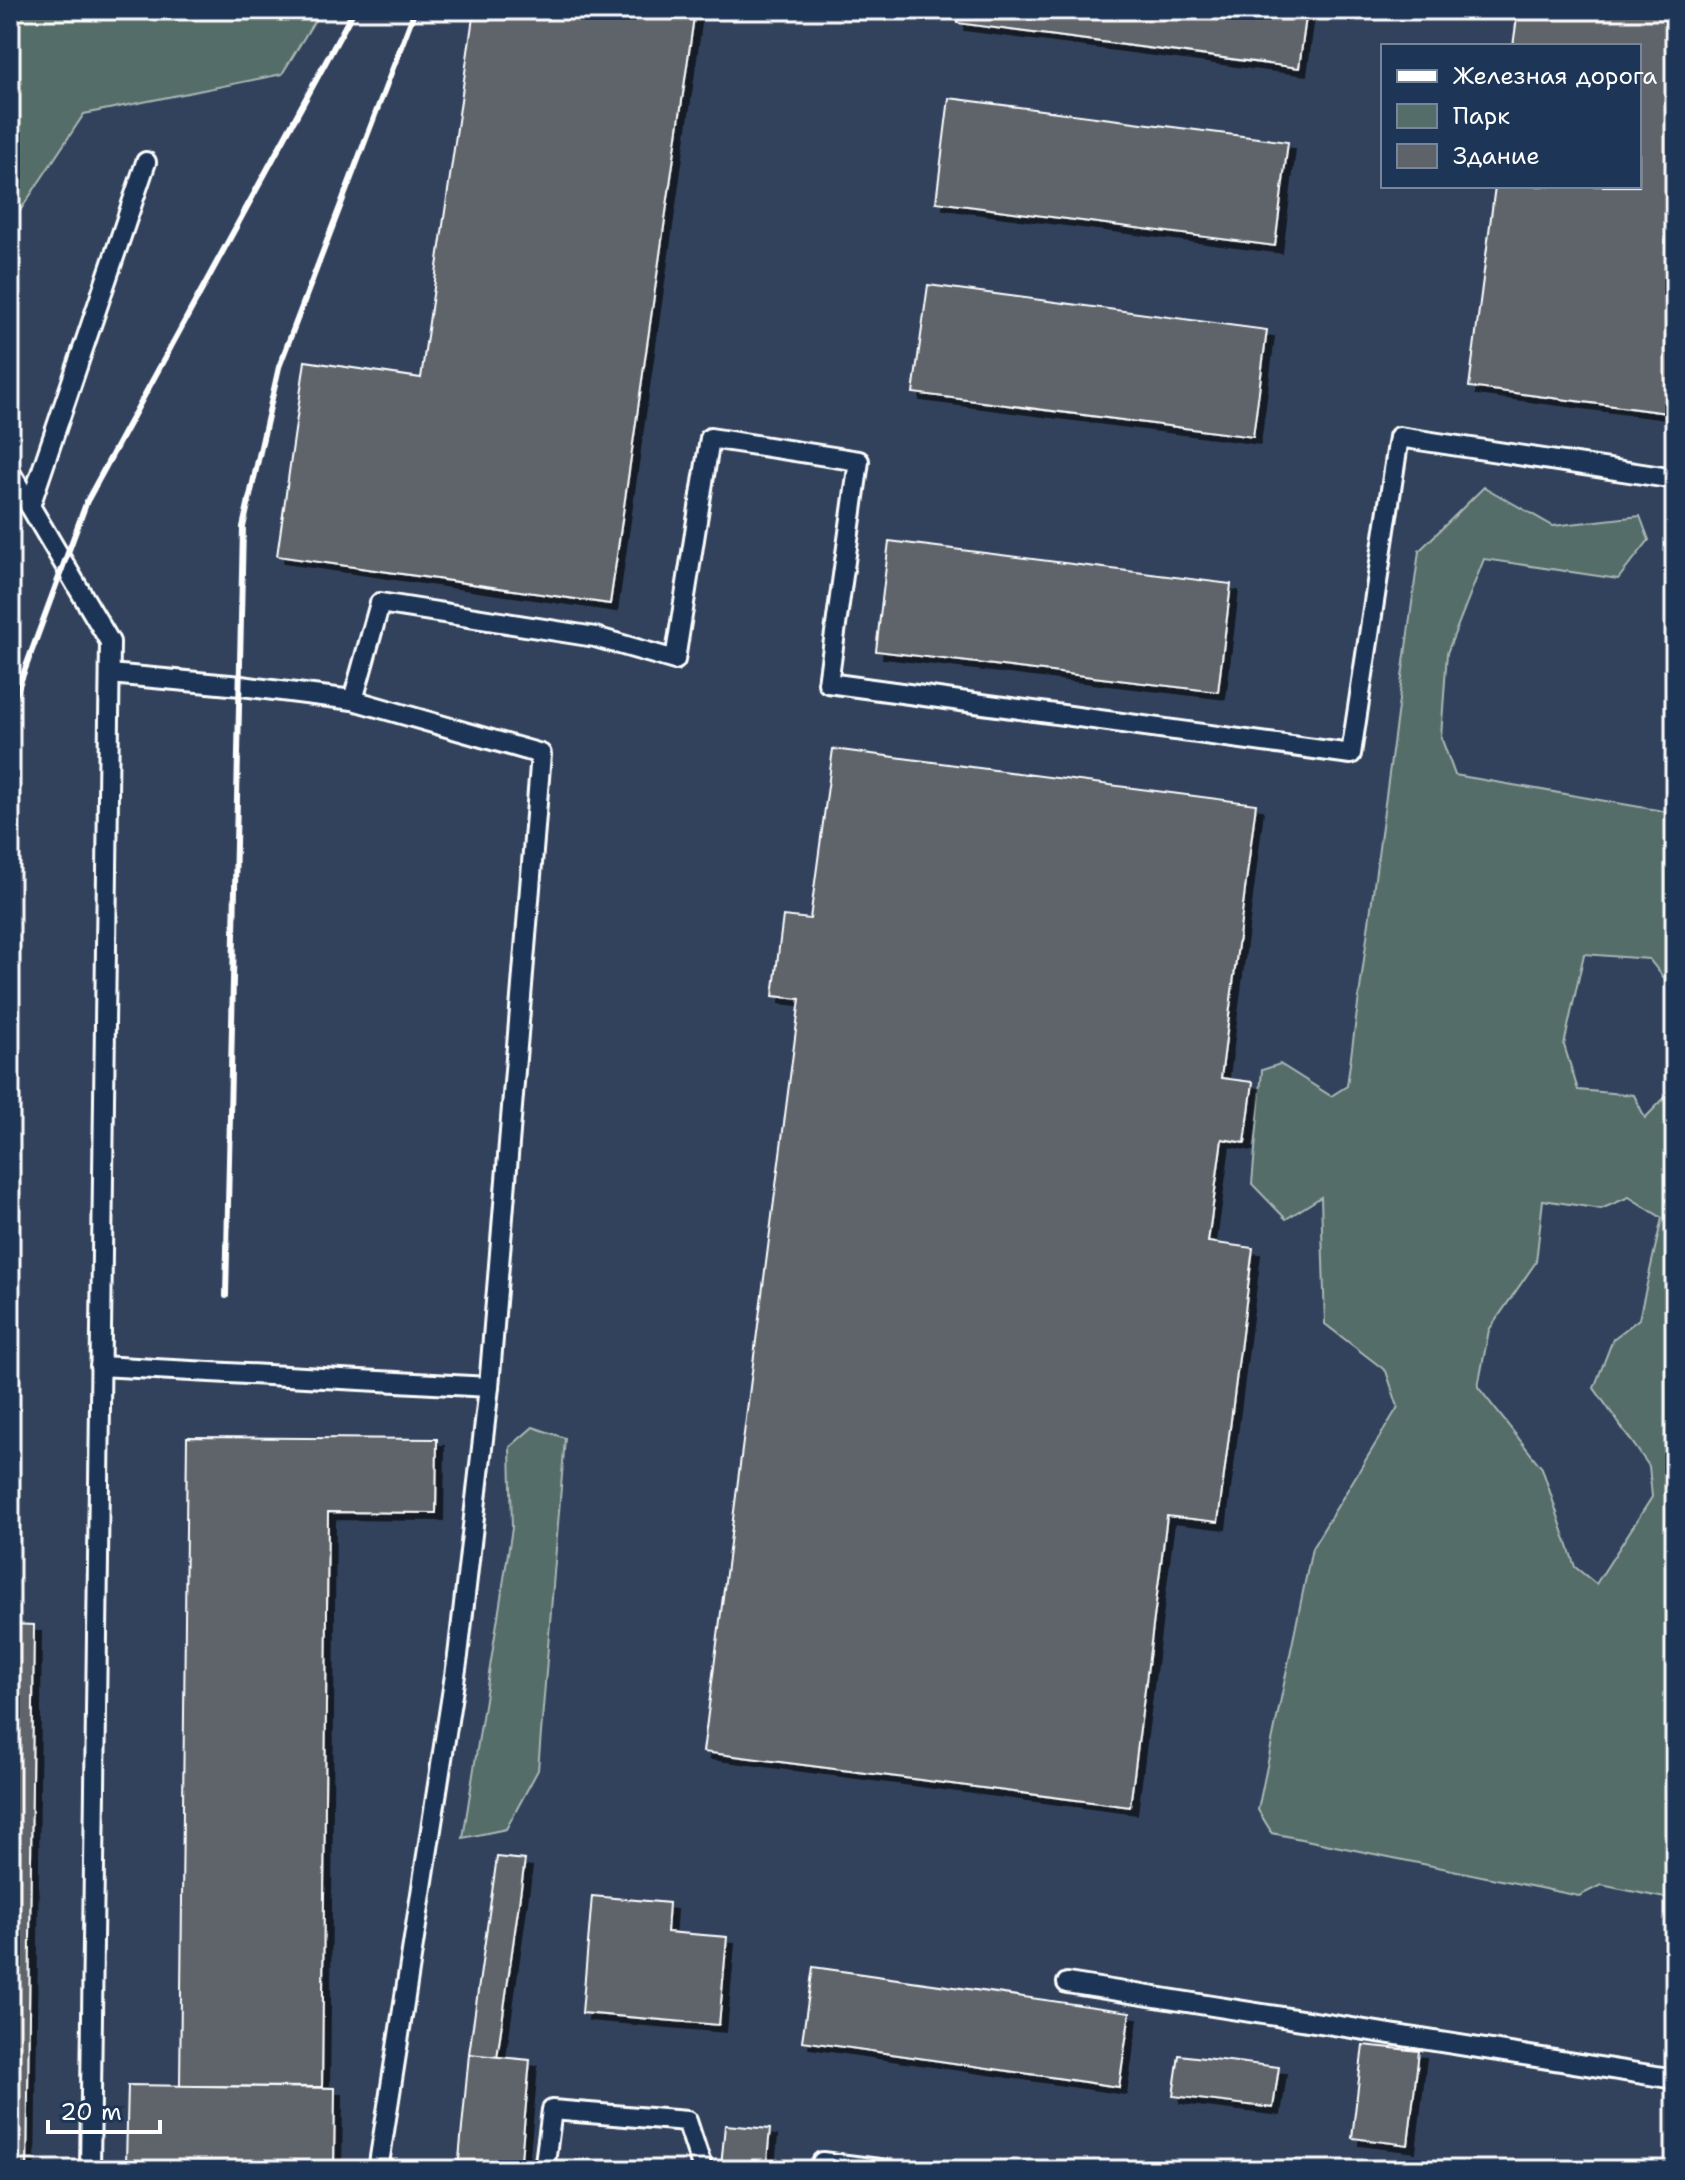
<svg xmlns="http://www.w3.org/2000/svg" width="1685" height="2180" viewBox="0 0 1685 2180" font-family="'Shantell Sans',sans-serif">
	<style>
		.built { fill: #30435d; fill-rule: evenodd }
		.green { fill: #556d69; stroke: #aab6b4; stroke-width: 2; fill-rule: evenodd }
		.building { fill: #5e636a; stroke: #fff; stroke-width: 2; filter: url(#shadow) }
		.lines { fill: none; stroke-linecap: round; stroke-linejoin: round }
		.lane-casing { stroke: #fff; stroke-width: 24 }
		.lane { stroke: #1d3557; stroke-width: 18 }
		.rail { stroke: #fff; stroke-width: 6 }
	</style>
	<defs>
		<filter id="shadow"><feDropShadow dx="7" dy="7" stdDeviation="0" flood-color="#0009"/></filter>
	</defs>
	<rect width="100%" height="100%" fill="#1d3557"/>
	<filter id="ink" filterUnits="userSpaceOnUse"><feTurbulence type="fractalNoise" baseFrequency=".0125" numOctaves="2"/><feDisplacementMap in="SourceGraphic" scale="16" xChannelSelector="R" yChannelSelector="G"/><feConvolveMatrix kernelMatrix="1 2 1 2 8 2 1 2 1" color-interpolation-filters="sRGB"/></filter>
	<g filter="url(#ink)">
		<path class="built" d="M10,10H1675V2170H10ZM1383,46H1639V186H1383Z"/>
		<g class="green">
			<path d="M14,10H321L282,74L84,114L10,226V14Z"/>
			<path d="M1484,487L1553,526L1640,516L1649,540L1618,579L1484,559L1447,653L1441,737L1455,775L1675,813V992L1649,959L1584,954L1564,1045L1578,1090L1634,1095L1645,1118L1672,1090L1675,1092V1900L1601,1885L1579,1896L1272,1833L1258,1810L1312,1548L1398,1407L1386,1371L1325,1324L1321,1197L1286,1219L1252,1184L1262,1070L1280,1064L1331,1096L1347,1086L1419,551ZM1629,1197L1662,1218L1639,1319L1613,1339L1594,1388L1649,1466L1652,1497L1596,1584L1575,1567L1542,1468L1478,1387L1489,1330L1536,1262L1543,1200L1601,1209Z"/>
			<path d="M533,1427L565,1438L538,1770L506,1829L463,1838L512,1528L510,1447Z"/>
		</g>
		<g class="building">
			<path d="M474,10H695L610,604L277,556L305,361L421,378Z"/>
			<path d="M959,10H1307L1299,68L957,23Z"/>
			<path d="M1518,10H1675V414L1469,387L1495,186H1639V46H1513Z"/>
			<path d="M949,98L1288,142L1275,246L936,202Z"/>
			<path d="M928,285L1267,330L1253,437L913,393Z"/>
			<path d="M889,541L1231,584L1218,692L876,651Z"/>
			<path d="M833,749L1256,804L1221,1078L1253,1082L1245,1143L1222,1139L1208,1242L1253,1248L1218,1522L1167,1516L1130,1807L703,1752L800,999L773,996L783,916L810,919Z"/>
			<path d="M187,1437L437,1439L436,1513L328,1512L322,2087L180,2086Z"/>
			<path d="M10,1624L34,1625L27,2170H10Z"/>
			<path d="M497,1857L525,1860L497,2058L469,2054Z"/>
			<path d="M592,1896L669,1903L667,1932L727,1937L719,2025L582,2013Z"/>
			<path d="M813,1967L1130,2012L1119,2087L802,2041Z"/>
			<path d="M1363,2045L1419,2051L1408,2145L1352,2138Z"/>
			<path d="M469,2054L530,2060L520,2170H458Z"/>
			<path d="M1179,2055L1279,2067L1273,2108L1173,2096Z"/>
			<path d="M128,2085L335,2088L334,2166L126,2163Z"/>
			<path d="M725,2125L770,2129L766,2170L721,2167Z"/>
			<path d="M169,2163L293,2165L292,2170H168Z"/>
		</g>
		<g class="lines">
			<defs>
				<g id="lane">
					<path d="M10,472L110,642L90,2170"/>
					<path d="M30,506L146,162"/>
					<path d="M353,700L380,603L595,637L675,660L710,438L859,461L828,683L1351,754L1399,437L1675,479"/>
					<path d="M100,1366L489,1387L541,754L353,700L241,686L110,674"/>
					<path d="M1067,1983L1675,2079"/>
					<path d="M378,2170L458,1656L489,1387"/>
					<path d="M544,2170L552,2110L687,2121L703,2170"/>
					<path d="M819,2170L822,2162L888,2170"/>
				</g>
			</defs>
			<use href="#lane" class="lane-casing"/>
			<use href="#lane" class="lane"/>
			<g class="rail">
				<path d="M10,710L87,501L354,10"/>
				<path d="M226,1296L243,527L279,367L415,10"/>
			</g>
		</g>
	</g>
	<rect width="1685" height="2180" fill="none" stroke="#1d3557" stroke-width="40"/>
	<rect x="20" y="20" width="1645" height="2140" fill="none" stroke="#fff" stroke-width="3" filter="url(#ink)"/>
	<rect x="1381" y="44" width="260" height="144" fill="#1d3557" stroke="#77869a" stroke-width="2"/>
	<rect x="1397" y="70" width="40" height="12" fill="#ffffff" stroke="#77869a" stroke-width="2"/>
	<text x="1453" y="84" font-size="24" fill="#ffffff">Железная дорога</text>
	<rect x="1397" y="104" width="40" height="24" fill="#556d69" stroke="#77869a" stroke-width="2"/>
	<text x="1453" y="124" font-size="24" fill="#ffffff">Парк</text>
	<rect x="1397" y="144" width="40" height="24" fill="#5e636a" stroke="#77869a" stroke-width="2"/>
	<text x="1453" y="164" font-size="24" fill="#ffffff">Здание</text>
	<path d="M48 2120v12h112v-12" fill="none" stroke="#ffffff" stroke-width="4"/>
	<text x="60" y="2120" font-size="24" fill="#ffffff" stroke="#1d3557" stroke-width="6" paint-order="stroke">20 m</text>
</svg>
